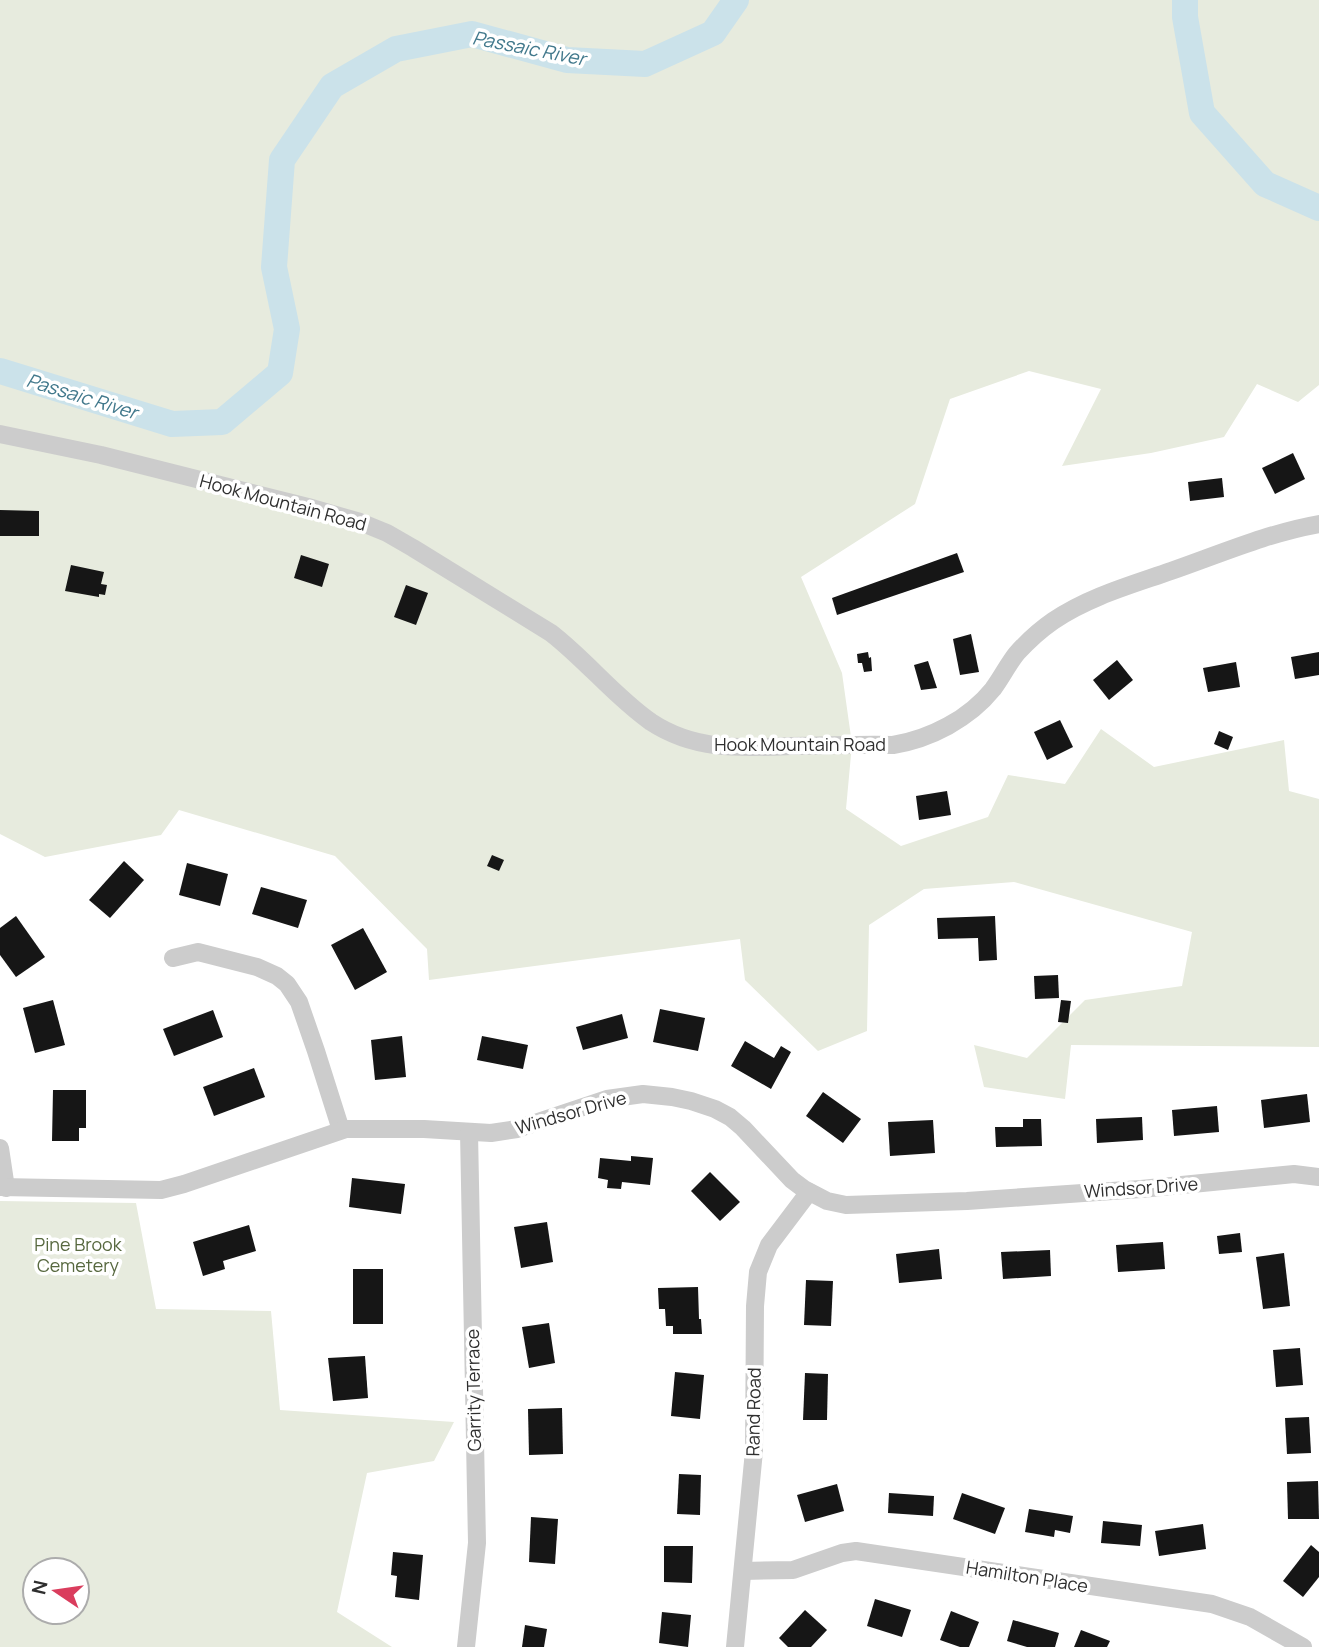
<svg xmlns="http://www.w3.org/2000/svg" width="1319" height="1647" viewBox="0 0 1319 1647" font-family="Manrope,sans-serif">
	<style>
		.green { fill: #e7ebde; fill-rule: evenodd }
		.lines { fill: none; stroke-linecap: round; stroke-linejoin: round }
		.river { stroke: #cbe2ea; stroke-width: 26 }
		.building { fill: #161616 }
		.minor { stroke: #ccc; stroke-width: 18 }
		.labels { text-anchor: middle; stroke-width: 7; stroke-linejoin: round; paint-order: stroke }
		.street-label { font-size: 18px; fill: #2f2f2f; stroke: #fff }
		.park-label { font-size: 18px; fill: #57683f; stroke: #fff }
		.water-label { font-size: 19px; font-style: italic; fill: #42798c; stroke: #fff }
	</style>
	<rect width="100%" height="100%" fill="#fff"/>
	<g class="green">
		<path d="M0,0H1319V385L1298,402L1257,384L1224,437L1151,453L1062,466L1101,389L1029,371L950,399L915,504L801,577L842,673L852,744L846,809L901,846L988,817L1008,775L1065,784L1101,729L1154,767L1284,740L1289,791L1319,799V1047L1071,1045L1065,1099L984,1087L974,1045L1027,1058L1085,1000L1182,986L1192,932L1014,882L924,889L869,925L867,1031L818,1051L745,980L740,939L429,980L427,949L335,856L179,810L161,835L45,857L0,834Z"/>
		<path d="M0,1201L136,1203L156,1309L271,1311L280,1410L454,1422L434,1461L367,1473L337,1612L392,1647H0ZM35,1570H77V1612H35Z"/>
	</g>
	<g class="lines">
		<g class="river">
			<path d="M1185,0V17L1202,113L1265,184L1319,208"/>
			<path d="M0,371L172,424L222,422L280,373L287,329L274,267L282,160L332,86L396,49L472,34L567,60L645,64L713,33L736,0"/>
		</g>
	</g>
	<g class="building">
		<path d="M1293,453L1305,479L1275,494L1262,468Z"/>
		<path d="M1222,478L1224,497L1190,501L1188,482Z"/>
		<path d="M0,510L39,511V536H0Z"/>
		<path d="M957,553L964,572L837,615L832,598Z"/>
		<path d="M301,555L329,564L322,587L294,578Z"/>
		<path d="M71,565L104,572L101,584L107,585L105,595L99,594V597L65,591Z"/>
		<path d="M406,585L428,593L416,625L394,617Z"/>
		<path d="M971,634L979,672L960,675L953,639Z"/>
		<path d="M868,652L869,658L871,657L872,671L864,672L862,663H858L857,654Z"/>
		<path d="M1319,652V675L1295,679L1291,657Z"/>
		<path d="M1117,660L1133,680L1109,700L1093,680Z"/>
		<path d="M928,661L937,688L921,690L914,665Z"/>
		<path d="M1236,662L1240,687L1208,692L1203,668Z"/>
		<path d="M1060,720L1073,747L1047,760L1034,732Z"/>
		<path d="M1219,731L1233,737L1228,750L1214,744Z"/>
		<path d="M947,791L951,815L919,820L916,796Z"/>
		<path d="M492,855L504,860L499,871L487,866Z"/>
		<path d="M124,861L144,880L110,918L89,900Z"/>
		<path d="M187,863L228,874L220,906L179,895Z"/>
		<path d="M261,887L307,900L298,928L252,914Z"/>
		<path d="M16,916L45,957L16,977L0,955V928Z"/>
		<path d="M995,916L997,960L979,961L978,938L938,939L937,918Z"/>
		<path d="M363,928L387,972L355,990L331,945Z"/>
		<path d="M1058,975L1059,998L1035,999L1034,976Z"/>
		<path d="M53,1000L65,1045L35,1053L23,1008Z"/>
		<path d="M1061,1000L1071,1001L1068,1023L1058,1022Z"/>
		<path d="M660,1009L705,1018L698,1051L653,1042Z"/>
		<path d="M213,1010L223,1037L174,1056L163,1029Z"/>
		<path d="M622,1014L628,1038L583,1050L576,1027Z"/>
		<path d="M402,1036L406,1077L375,1080L371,1040Z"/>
		<path d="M482,1036L528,1045L523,1069L477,1060Z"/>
		<path d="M745,1041L774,1058L781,1046L791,1052L771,1089L731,1066Z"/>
		<path d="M254,1068L265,1097L214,1116L203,1087Z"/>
		<path d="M53,1090H86V1128H79V1141H52Z"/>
		<path d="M823,1092L861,1119L843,1143L806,1116Z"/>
		<path d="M1307,1094L1310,1122L1264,1128L1261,1100Z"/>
		<path d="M1217,1106L1219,1132L1174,1136L1172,1110Z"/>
		<path d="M1142,1117L1143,1140L1097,1143L1096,1119Z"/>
		<path d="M1023,1119H1041L1042,1146L996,1147L995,1127H1023Z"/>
		<path d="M933,1120L935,1153L890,1156L888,1122Z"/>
		<path d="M631,1156L653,1158L650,1185L622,1182L621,1189L607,1188L608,1180L598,1178L600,1158L631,1161Z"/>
		<path d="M710,1172L740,1202L720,1221L691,1191Z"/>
		<path d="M352,1178L405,1184L401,1214L349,1207Z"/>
		<path d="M547,1222L553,1262L521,1268L514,1227Z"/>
		<path d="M249,1225L256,1251L223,1261L225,1269L203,1276L193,1242Z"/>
		<path d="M1240,1233L1242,1252L1219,1254L1217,1236Z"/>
		<path d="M1163,1242L1165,1269L1118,1272L1116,1245Z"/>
		<path d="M939,1249L942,1279L899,1283L896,1254Z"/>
		<path d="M1050,1250L1051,1276L1003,1279L1001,1252Z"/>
		<path d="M1284,1253L1290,1306L1263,1309L1256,1257Z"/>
		<rect x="353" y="1269" width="30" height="55"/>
		<path d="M806,1280L833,1281L831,1326L804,1325Z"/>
		<path d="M698,1287L699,1319H701L702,1334H673V1326H666L665,1309H659L658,1288Z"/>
		<path d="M549,1323L555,1363L529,1368L522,1327Z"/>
		<path d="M1300,1348L1303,1385L1276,1387L1273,1350Z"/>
		<path d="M365,1356L368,1398L333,1401L328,1358Z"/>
		<path d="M675,1372L704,1375L700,1419L671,1416Z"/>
		<path d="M805,1373L828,1374L827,1420H803Z"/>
		<path d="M562,1408L563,1454L529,1455L528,1409Z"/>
		<path d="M1309,1417L1311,1453L1287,1454L1285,1418Z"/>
		<path d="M679,1474L701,1475L700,1515L677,1514Z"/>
		<path d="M1318,1481L1319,1519H1288L1287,1482Z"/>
		<path d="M837,1484L844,1511L805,1522L797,1495Z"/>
		<path d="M889,1493L934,1496L933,1516L888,1513Z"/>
		<path d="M962,1493L1005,1508L995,1534L953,1519Z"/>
		<path d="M1029,1509L1073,1516L1070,1533L1055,1530L1054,1537L1025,1532Z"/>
		<path d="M531,1517L558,1519L555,1564L529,1562Z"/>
		<path d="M1103,1521L1142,1525L1140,1546L1101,1543Z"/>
		<path d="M1203,1524L1206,1549L1159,1556L1155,1531Z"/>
		<path d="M1311,1545L1319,1552V1577L1303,1597L1283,1581Z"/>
		<path d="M664,1546H693L692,1583L664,1582Z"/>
		<path d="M393,1552L423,1555L419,1600L395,1597L397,1576L391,1575Z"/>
		<path d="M875,1599L911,1610L902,1637L867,1626Z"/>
		<path d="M805,1610L827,1630L811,1647H788L779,1638Z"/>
		<path d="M951,1611L979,1622L969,1647H960L940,1640Z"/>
		<path d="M662,1612L691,1615L688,1647L659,1643Z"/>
		<path d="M1013,1620L1059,1633L1055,1647H1027L1007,1641Z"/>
		<path d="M525,1625L547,1629L544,1647H522Z"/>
		<path d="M1081,1630L1110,1641L1107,1647H1074Z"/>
	</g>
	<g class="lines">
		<g class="minor">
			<path d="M0,434L101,455L308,507L360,522L387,533L413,548L551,633C586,660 615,697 651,722C695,751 741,748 791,746C825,746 859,744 893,745C930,739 969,719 993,689C1002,677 1008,664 1017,653C1027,642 1040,630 1053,621C1088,597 1131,585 1171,571C1220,554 1268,533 1319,524"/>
			<path d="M173,958L198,952L257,967L277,976L287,984L299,1002L316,1051L341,1130"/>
			<path d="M0,1148L6,1188"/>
			<path d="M0,1187L161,1190L184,1184L346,1129H424L491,1133L517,1129L607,1099L643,1094L672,1097L691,1101L715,1109L730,1117L743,1128L792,1180L804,1189L827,1201L846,1205L967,1201L1141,1189L1294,1174L1319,1177"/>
			<path d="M743,1571L793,1570L842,1553L856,1551L1212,1604L1250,1617L1303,1647"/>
			<path d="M466,1647L477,1543L469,1132"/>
			<path d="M735,1647L754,1451L755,1306L758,1272L769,1245L809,1192"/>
		</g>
	</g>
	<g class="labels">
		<g class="street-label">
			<text transform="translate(283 503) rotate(15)" y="6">Hook Mountain Road</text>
			<text x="800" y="751">Hook Mountain Road</text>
			<text transform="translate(571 1113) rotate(-16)" y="6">Windsor Drive</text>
			<text transform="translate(1141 1188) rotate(-4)" y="6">Windsor Drive</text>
			<text transform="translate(474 1390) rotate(-91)" y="6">Garrity Terrace</text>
			<text transform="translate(754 1412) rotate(-89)" y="6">Rand Road</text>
			<text transform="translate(1027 1577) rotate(9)" y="6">Hamilton Place</text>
		</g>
		<g class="park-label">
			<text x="78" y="1251">Pine Brook<tspan x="78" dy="21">Cemetery</tspan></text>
		</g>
		<g class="water-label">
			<text transform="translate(529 48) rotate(11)" y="7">Passaic River</text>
			<text transform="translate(82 396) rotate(17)" y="7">Passaic River</text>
		</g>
	</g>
	<g transform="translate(56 1591) rotate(283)"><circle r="33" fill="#ffffff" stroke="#acacac" stroke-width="2"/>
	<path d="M0-5L12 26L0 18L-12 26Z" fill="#da3d5d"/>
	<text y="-10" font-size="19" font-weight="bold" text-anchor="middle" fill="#2f2f2f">N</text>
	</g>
</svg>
